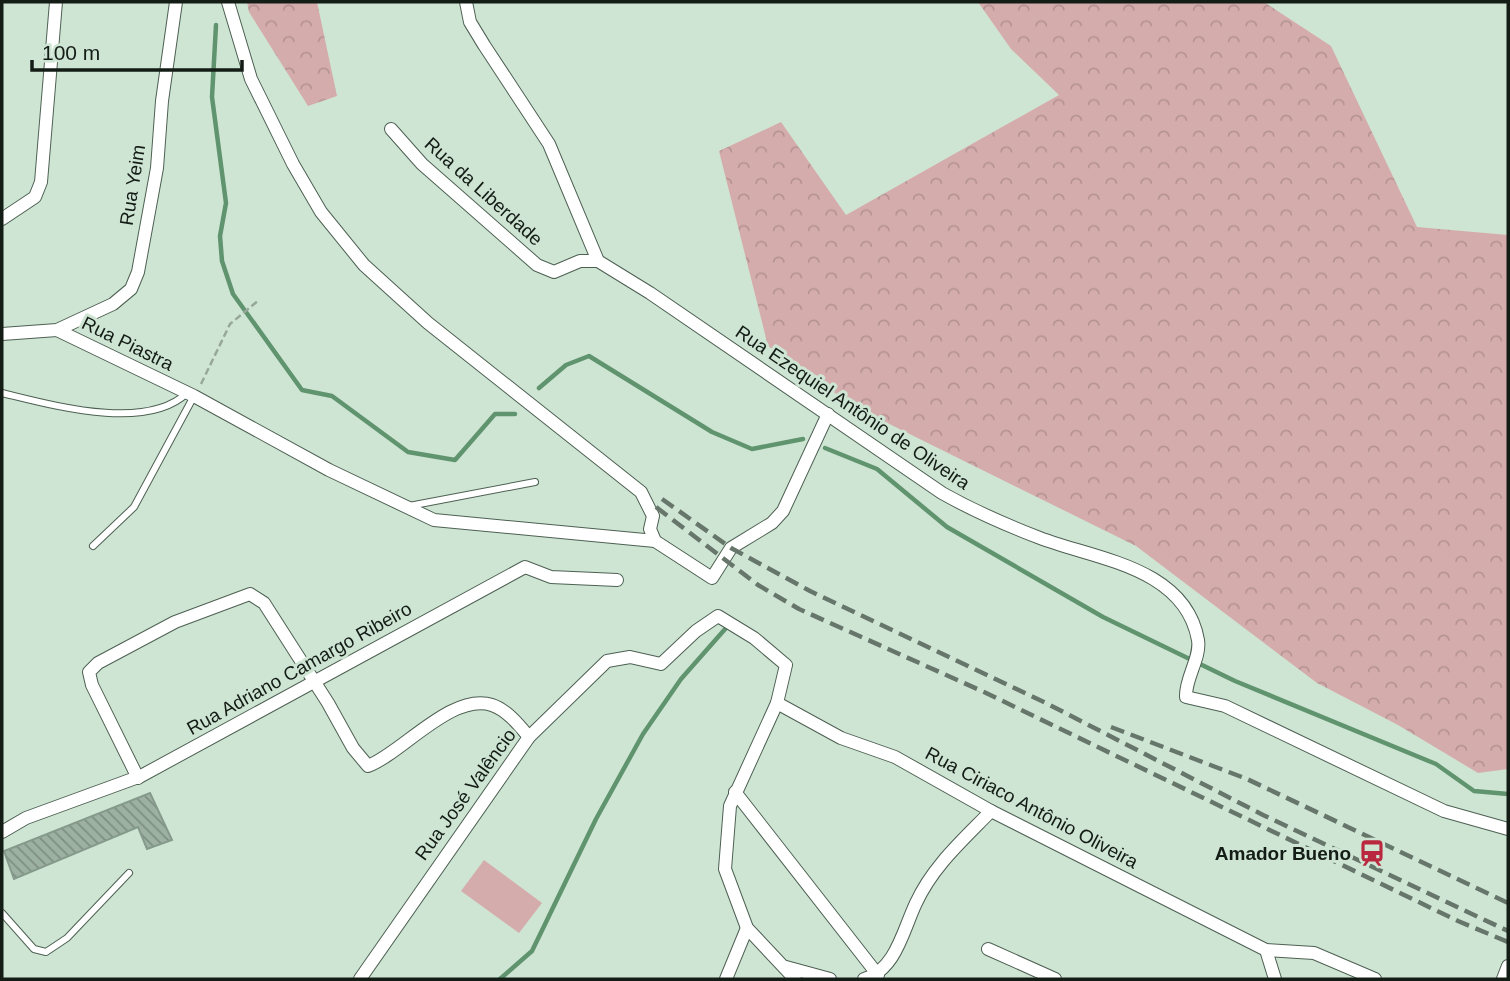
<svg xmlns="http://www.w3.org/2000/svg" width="1510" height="981" viewBox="0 0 1510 981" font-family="Helvetica,sans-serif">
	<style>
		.grass { fill: #d5acac }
		.forest { fill: url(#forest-crowns) }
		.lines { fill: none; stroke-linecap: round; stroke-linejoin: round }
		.stream { stroke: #60946f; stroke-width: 4.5 }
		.building { fill: url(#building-back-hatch); stroke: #859a8a; stroke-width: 2 }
		.service-casing { stroke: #4d6052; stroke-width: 8 }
		.minor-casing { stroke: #4d6052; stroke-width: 14 }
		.path { stroke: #97a89b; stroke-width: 2.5; stroke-dasharray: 7 3.5; stroke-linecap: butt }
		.service { stroke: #fff; stroke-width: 6 }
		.minor { stroke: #fff; stroke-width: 12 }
		.rail { stroke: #67766b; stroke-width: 4.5; stroke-dasharray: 14 7; stroke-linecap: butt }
		.labels { text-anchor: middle; stroke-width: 6; stroke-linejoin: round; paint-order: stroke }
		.street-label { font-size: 19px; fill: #141c16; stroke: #cfe5d4 }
		.poi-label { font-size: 19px; font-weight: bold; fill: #141c16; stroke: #cfe5d4; text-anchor: end }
	</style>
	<defs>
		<pattern id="forest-crowns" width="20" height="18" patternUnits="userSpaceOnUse" patternTransform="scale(1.75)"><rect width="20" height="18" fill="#d5acac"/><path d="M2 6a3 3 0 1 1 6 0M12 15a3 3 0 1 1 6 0" fill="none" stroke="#b69393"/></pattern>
		<pattern id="building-back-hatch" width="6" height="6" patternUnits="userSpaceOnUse" patternTransform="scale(1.75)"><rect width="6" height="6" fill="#9cb1a1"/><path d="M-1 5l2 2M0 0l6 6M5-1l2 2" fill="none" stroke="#7e8f82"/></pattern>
	</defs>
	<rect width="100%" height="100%" fill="#cfe5d4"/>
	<path class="grass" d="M484,860L542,903L519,933L461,891Z"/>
	<g class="forest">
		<path d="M247,2H317L337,96L308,106L249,12Z"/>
		<path d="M978,2H1264L1331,46L1417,227L1508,235V769L1478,773L1398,725L1317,683L1136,546L855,407L768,346L719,151L781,122L846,215L1059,95L1011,49Z"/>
	</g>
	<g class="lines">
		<g class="stream">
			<path d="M216,25L212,97L226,203L220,236L222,261L233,294L302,390L332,396L408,452L455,460L495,414H515"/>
			<path d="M539,388L566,365L589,356L712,432L752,449L803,439"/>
			<path d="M825,448L877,469L947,527L1103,617L1235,681L1436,764L1474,791L1508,794"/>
			<path d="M500,979L532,951L596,819L643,734L681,679L726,628"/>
		</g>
	</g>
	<path class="building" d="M150,793L172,840L147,849L138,827L14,879L4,851Z"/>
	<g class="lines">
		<defs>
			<g id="service">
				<path d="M2,393C52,405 146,432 187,393"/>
				<path d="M409,506L535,482"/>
				<path d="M93,546L134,507L194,396"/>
				<path d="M2,913L34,949L46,952L67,938L129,873"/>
			</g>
			<g id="minor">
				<path d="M228,2L251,79L293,164L321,212L364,265L428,323L641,492L653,516L650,529L655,541L712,578L731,548L772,523L783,511L828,414"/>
				<path d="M466,2L470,22L484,45L549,144L598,261L650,293L942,493C974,511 1006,525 1040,538C1095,559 1185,567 1198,640C1201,658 1185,678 1186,697L1225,706L1444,811L1508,829"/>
				<path d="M391,129L422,164L537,265L554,272L580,261H598"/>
				<path d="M2,219L35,197L41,182L56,2"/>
				<path d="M57,330L194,396L329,470L434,520L655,541"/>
				<path d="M2,334L57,330L113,304L131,289L138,272L157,168L162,101L176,2"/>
				<path d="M777,703L841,738L895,757L991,811L1266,950L1314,953L1375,979"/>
				<path d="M138,778L92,685L89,672L98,663L175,622L250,594L264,603L328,703L353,748L368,766C402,753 452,692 492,705C507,710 519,725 529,737"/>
				<path d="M735,792L878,975"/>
				<path d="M2,832L26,818L141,776L525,567L551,577L617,580"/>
				<path d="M988,949L1055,979"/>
				<path d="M1266,950L1275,979"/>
				<path d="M786,967L830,979"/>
				<path d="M360,979L529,737L607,661L630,657L661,664L696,631L718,616L754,638L786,665L777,703L730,806L725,869L747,928L795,979"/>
				<path d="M726,979L747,928"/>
				<path d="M864,979C896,970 903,930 916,903C933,866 963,840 991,811"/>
				<path d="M1503,979L1508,966"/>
			</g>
		</defs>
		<use href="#service" class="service-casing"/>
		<use href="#minor" class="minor-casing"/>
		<path class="path" d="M201,384L230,324L259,300"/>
		<use href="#service" class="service"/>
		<use href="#minor" class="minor"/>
		<g class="rail">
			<path d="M662,499L731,548L810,591L1046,703L1263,815L1508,931"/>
			<path d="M656,507L758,585L799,609L984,692L1458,921L1508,942"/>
			<path d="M1111,727L1247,779L1508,903"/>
		</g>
	</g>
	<defs>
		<symbol id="station-bare" viewBox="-9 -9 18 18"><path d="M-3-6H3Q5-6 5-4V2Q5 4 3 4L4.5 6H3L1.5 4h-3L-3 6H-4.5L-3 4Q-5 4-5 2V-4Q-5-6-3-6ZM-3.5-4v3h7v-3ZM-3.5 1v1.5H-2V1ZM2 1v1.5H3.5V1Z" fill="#b9283e" stroke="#cfe5d4" stroke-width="2.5" paint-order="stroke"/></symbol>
	</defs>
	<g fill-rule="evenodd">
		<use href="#station-bare" x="1353" y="834" width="38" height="38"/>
	</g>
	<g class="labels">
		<g class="street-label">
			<text transform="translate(132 185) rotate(-81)" y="7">Rua Yeim</text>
			<text transform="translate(484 191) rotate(42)" y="7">Rua da Liberdade</text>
			<text transform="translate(128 343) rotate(26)" y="7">Rua Piastra</text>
			<text transform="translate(853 407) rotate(34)" y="7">Rua Ezequiel Antônio de Oliveira</text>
			<text transform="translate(299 668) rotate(-29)" y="7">Rua Adriano Camargo Ribeiro</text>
			<text transform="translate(465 794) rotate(-54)" y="7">Rua José Valêncio</text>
			<text transform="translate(1032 807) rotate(28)" y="7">Rua Ciriaco Antônio Oliveira</text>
		</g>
		<g class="poi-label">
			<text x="1351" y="860">Amador Bueno</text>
		</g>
	</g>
	<rect width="1510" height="981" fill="none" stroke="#141c16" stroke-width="7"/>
	<path d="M32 60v10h210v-10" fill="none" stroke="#141c16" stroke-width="3.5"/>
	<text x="42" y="60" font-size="21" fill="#141c16" stroke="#cfe5d4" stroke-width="5" paint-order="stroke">100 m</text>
</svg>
